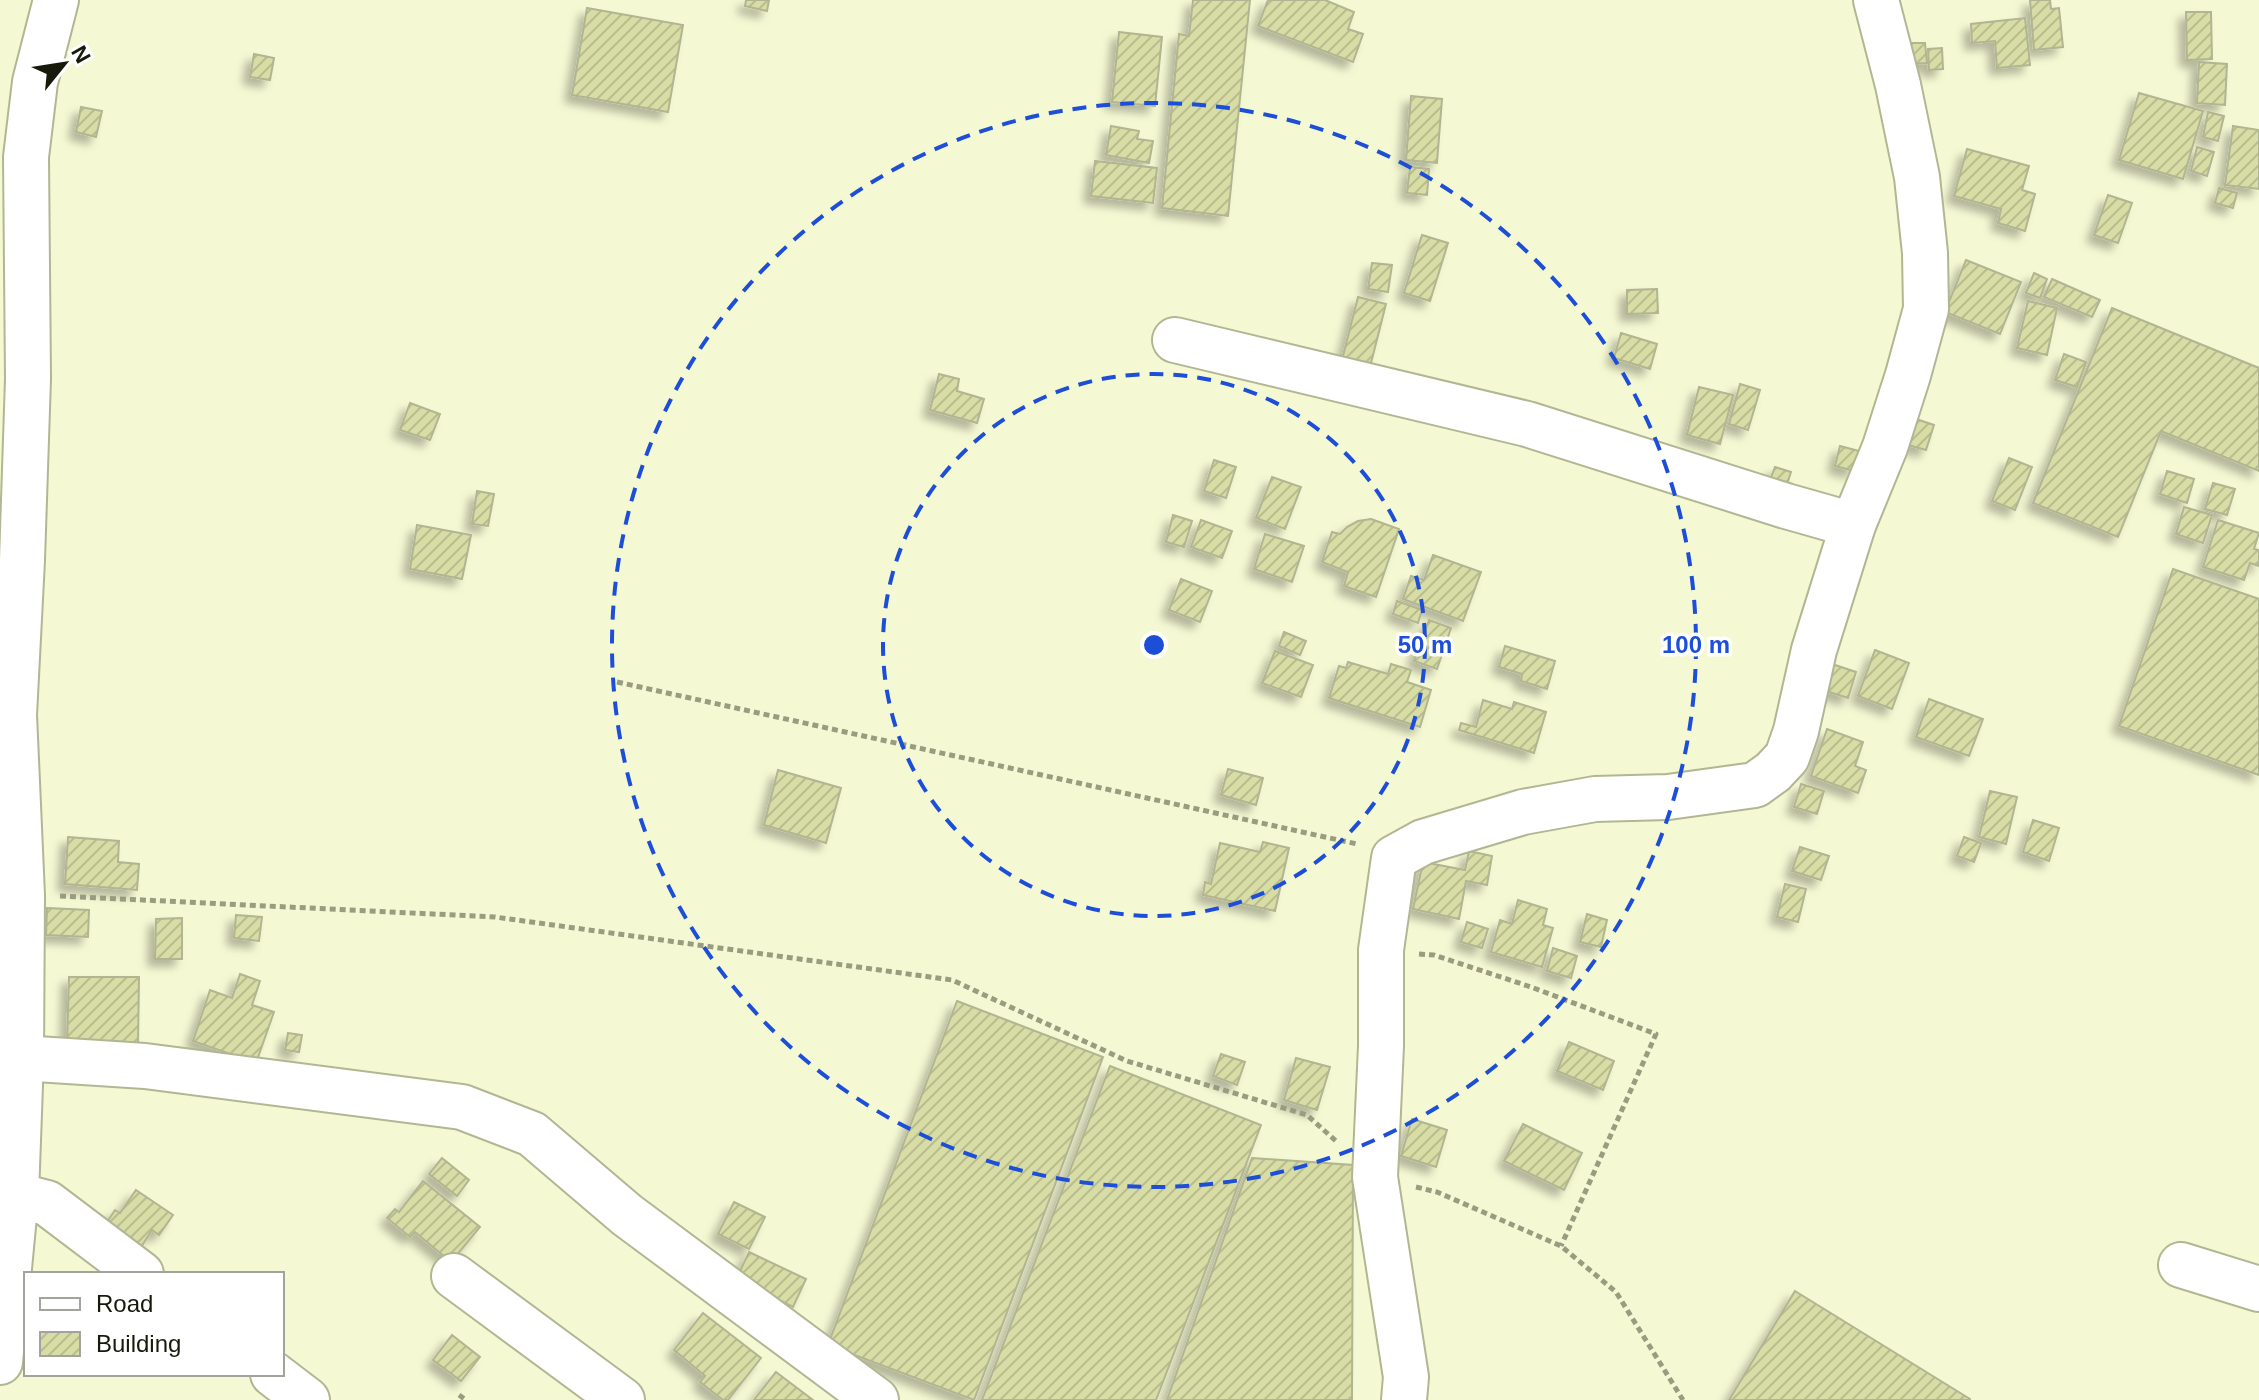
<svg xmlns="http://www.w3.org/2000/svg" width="2259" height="1400" viewBox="0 0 2259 1400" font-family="Helvetica,sans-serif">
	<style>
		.building { fill: url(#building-hatch); stroke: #b1b591; stroke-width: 2; filter: url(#shadow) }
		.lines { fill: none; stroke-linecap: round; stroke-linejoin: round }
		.minor-casing { stroke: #b2b692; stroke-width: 48 }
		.path { stroke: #999d80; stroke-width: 5; stroke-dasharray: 6 4; stroke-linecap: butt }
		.minor { stroke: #fff; stroke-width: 44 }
		.ring { fill: none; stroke: #1d4ed8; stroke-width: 4; stroke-dasharray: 14 10 }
		.centre { fill: #1d4ed8; stroke: #fff; stroke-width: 4 }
		.ring-label { font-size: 24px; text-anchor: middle; font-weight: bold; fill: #1d4ed8; stroke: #fff; stroke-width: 7; stroke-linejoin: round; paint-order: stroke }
	</style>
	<defs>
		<pattern id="building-hatch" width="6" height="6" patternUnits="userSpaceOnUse" patternTransform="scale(2)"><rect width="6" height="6" fill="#d7dda4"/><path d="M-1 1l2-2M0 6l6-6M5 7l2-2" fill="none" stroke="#b8bd8c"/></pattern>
		<filter id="shadow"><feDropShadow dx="-7" dy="7" stdDeviation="4" flood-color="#0004"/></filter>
	</defs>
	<rect width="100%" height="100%" fill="#f5f9d3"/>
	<g class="building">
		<path d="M746,0H769L767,11L745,6Z"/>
		<path d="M1193,0H1250L1228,216L1162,208L1179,34L1189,36Z"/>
		<path d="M1268,0H1325L1354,12L1348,29L1363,34L1353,62L1258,26Z"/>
		<path d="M2030,0H2050L2051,9L2059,8L2063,47L2034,50Z"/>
		<path d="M587,8L683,25L668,112L572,95Z"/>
		<path d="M2186,12H2211L2212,59L2187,60Z"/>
		<path d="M2025,18L2030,65L1997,68L1995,41L1972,43L1971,24Z"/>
		<path d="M1119,32L1162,37L1155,106L1112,102Z"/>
		<path d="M1910,43H1925L1927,63L1912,64Z"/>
		<path d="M1942,48L1943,69L1929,70L1928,49Z"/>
		<path d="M254,54L274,58L270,80L250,77Z"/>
		<path d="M2199,62L2227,64L2225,105L2197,103Z"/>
		<path d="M2139,93L2203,111L2183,179L2119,160Z"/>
		<path d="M1411,96L1442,99L1437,163L1406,160Z"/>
		<path d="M81,107L102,111L96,137L76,132Z"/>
		<path d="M2208,112L2224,116L2218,141L2203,137Z"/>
		<path d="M1111,126L1139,131L1137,139L1153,141L1149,163L1106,155Z"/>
		<path d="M2233,126L2259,130V189L2225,185Z"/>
		<path d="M2197,147L2214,152L2207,176L2191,171Z"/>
		<path d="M1967,149L2029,166L2022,190L2035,194L2025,231L1998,223L2001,209L1954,196Z"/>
		<path d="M1095,161L1157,168L1153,203L1091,196Z"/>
		<path d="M1410,167L1429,169L1427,195L1407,193Z"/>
		<path d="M2219,188L2237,193L2233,208L2215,203Z"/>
		<path d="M2108,195L2132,203L2118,243L2094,235Z"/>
		<path d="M1422,235L1448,243L1430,301L1404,293Z"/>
		<path d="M1966,260L2021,282L2000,334L1945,312Z"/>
		<path d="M1372,263L1392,265L1388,292L1368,289Z"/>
		<path d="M2034,273L2047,279L2040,298L2026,293Z"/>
		<path d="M2052,279L2100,300L2092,317L2044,297Z"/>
		<path d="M1657,289L1658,313L1627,314V290Z"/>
		<path d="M1358,297L1386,304L1370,367L1342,360Z"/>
		<path d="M2028,301L2057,308L2047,355L2017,348Z"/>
		<path d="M2112,308L2259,368V471L2161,431L2118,537L2033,503Z"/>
		<path d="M1621,333L1657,344L1650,369L1614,358Z"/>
		<path d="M2064,354L2086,362L2077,387L2055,380Z"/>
		<path d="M939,374L959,379L957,391L984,399L977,423L930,410Z"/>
		<path d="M1740,384L1760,390L1748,430L1729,424Z"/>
		<path d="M1699,387L1733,395L1720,444L1687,435Z"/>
		<path d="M410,403L440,414L430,440L400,430Z"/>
		<path d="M1916,419L1934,425L1926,450L1908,445Z"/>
		<path d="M1840,446L1859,451L1854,471L1835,466Z"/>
		<path d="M2009,458L2032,467L2015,510L1992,501Z"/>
		<path d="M1214,460L1236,467L1226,498L1204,491Z"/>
		<path d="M1775,467L1791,472L1784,494L1767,488Z"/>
		<path d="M2167,471L2194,479L2187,503L2160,494Z"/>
		<path d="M1272,477L1301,487L1285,529L1256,518Z"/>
		<path d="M2213,483L2235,489L2227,515L2205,509Z"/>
		<path d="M477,491L494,494L488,526L472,524Z"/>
		<path d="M2184,507L2212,515L2203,543L2176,534Z"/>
		<path d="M1173,515L1192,521L1184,547L1166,542Z"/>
		<path d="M1371,519L1399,529L1376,597L1344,586L1348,572L1322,562L1332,532L1340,534L1347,527L1358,521Z"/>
		<path d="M1201,520L1232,531L1222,558L1191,547Z"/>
		<path d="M2218,520L2259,533L2254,549L2259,550V566L2250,563L2244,580L2203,567Z"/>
		<path d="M417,525L471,535L462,579L410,569Z"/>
		<path d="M1265,534L1304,546L1292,582L1254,569Z"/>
		<path d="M1433,555L1481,572L1463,621L1403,599L1411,576L1424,580Z"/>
		<path d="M2173,569L2259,599V775L2119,726Z"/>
		<path d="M1181,579L1212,591L1200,622L1169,610Z"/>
		<path d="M1397,601L1422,610L1418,623L1393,614Z"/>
		<path d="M1429,620L1451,628L1437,669L1414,661Z"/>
		<path d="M1284,632L1306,641L1300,655L1279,646Z"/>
		<path d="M1505,646L1555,661L1547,689L1521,681L1522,674L1499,667Z"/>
		<path d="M1875,650L1909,663L1892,709L1858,696Z"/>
		<path d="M1275,651L1313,665L1301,697L1262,683Z"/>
		<path d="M1348,662L1388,674L1391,664L1411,670L1407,682L1431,690L1420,727L1329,698L1339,666L1346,668Z"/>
		<path d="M1832,664L1856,672L1848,698L1823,690Z"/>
		<path d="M1929,699L1983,719L1969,756L1916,737Z"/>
		<path d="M1483,700L1512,709L1514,702L1546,712L1534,753L1459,730L1461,723L1476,727Z"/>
		<path d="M1827,729L1863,742L1855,766L1866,770L1858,793L1811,776Z"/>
		<path d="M1228,769L1263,778L1256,805L1221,795Z"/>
		<path d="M778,770L841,788L826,843L764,825Z"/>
		<path d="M1801,784L1824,791L1817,814L1794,807Z"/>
		<path d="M1990,791L2017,797L2006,844L1979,837Z"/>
		<path d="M2033,820L2059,828L2049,861L2023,852Z"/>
		<path d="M68,837L119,841L118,862L139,864L137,890L65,884Z"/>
		<path d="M1964,837L1981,843L1974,862L1957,856Z"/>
		<path d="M1263,842L1289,848L1275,911L1203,895L1205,882L1211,884L1220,843L1260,852Z"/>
		<path d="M1800,847L1829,856L1821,880L1792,871Z"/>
		<path d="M1469,851L1492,856L1487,885L1466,881L1459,919L1413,909L1423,862L1465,870Z"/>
		<path d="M1785,884L1806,889L1798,922L1777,917Z"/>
		<path d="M1518,900L1547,909L1543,925L1553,928L1542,967L1491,952L1500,920L1512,924Z"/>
		<path d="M47,908L89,910L88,937L46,935Z"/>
		<path d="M1587,914L1607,920L1601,947L1580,942Z"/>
		<path d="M236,915L262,917L259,941L234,938Z"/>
		<path d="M182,918V959H155L156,919Z"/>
		<path d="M1467,922L1488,929L1482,948L1461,942Z"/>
		<path d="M1553,948L1577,956L1571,978L1547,971Z"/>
		<path d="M240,974L260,981L252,1005L274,1012L256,1063L193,1041L210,990L232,998Z"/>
		<path d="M69,977H139L138,1045L67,1046Z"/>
		<path d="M957,1001L1103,1057L974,1400L828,1345Z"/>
		<path d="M288,1033L302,1035L299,1052L285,1050Z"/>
		<path d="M1569,1042L1614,1061L1603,1090L1557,1071Z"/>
		<path d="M1221,1054L1245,1062L1237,1085L1213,1076Z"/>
		<path d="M1296,1058L1330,1067L1317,1110L1284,1100Z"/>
		<path d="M1110,1066L1261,1125L1156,1400H982Z"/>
		<path d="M1412,1119L1447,1130L1436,1167L1401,1156Z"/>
		<path d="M1523,1124L1582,1153L1564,1190L1504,1161Z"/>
		<path d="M442,1158L469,1180L457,1196L429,1174Z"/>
		<path d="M1252,1158L1353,1165L1352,1400H1167Z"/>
		<path d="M423,1181L480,1227L451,1262L415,1232L410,1237L387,1218L395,1209L399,1212Z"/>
		<path d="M136,1190L173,1215L159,1235L152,1230L136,1255L101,1231L115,1210L120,1213Z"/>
		<path d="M734,1202L765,1217L749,1249L718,1234Z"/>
		<path d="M749,1252L806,1279L793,1307L773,1297L734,1284Z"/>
		<path d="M1795,1291L1970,1399V1400H1729Z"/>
		<path d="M703,1313L761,1358L728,1400H723L700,1382L705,1376L674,1350Z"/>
		<path d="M452,1335L480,1357L461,1381L433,1360Z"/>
		<path d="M776,1372L813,1400H754Z"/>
	</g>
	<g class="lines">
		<defs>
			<g id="minor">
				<path d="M1175,340L1527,424L1786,506L1853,525"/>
				<path d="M21,1058L145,1066L462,1107L532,1134L627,1215L876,1400"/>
				<path d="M16,1195L47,1203L141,1274"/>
				<path d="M2181,1265L2259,1289"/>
				<path d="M454,1276L622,1400"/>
				<path d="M0,1362L16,1195L21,1058L22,895L14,715L22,560L28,379L26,157L35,82L56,0"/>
				<path d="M273,1374L307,1400"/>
				<path d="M1404,1400L1406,1377L1375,1177L1381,1046V950L1394,858L1423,842L1523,812L1595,799L1668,797L1755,785L1773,772L1787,757L1796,731L1814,650L1853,525L1885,447L1908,375L1926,309L1925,253L1917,177L1898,85L1876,0"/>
			</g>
		</defs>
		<use href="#minor" class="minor-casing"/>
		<g class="path">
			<path d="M617,682L1357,844"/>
			<path d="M60,896L495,917L952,980L1127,1061L1307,1115L1337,1142"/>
			<path d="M1419,954L1434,955L1531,987L1656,1034L1561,1246"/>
			<path d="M1416,1187L1437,1192L1561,1246L1616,1292L1683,1400"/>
			<path d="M459,1395L466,1400"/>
		</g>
		<use href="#minor" class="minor"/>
	</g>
	<g class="ring">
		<circle cx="1154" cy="645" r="271"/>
		<circle cx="1154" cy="645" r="542"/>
	</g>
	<circle cx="1154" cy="645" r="12" class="centre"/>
	<g class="ring-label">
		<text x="1425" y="653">50 m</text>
		<text x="1696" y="653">100 m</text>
	</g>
	<rect x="24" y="1272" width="260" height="104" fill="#ffffff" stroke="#a2a39d" stroke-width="2"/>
	<rect x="40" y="1298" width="40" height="12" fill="#ffffff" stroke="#a2a39d" stroke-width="2"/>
	<text x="96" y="1312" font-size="24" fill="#17190b">Road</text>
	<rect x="40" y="1332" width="40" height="24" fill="url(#building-hatch)" stroke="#a2a39d" stroke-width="2"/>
	<text x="96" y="1352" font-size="24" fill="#17190b">Building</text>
	<g transform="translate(64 64) rotate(60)" stroke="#ffffff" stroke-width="6" paint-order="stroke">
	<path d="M0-6L14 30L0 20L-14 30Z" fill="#17190b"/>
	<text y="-12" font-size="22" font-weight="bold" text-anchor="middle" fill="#17190b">N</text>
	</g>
</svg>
